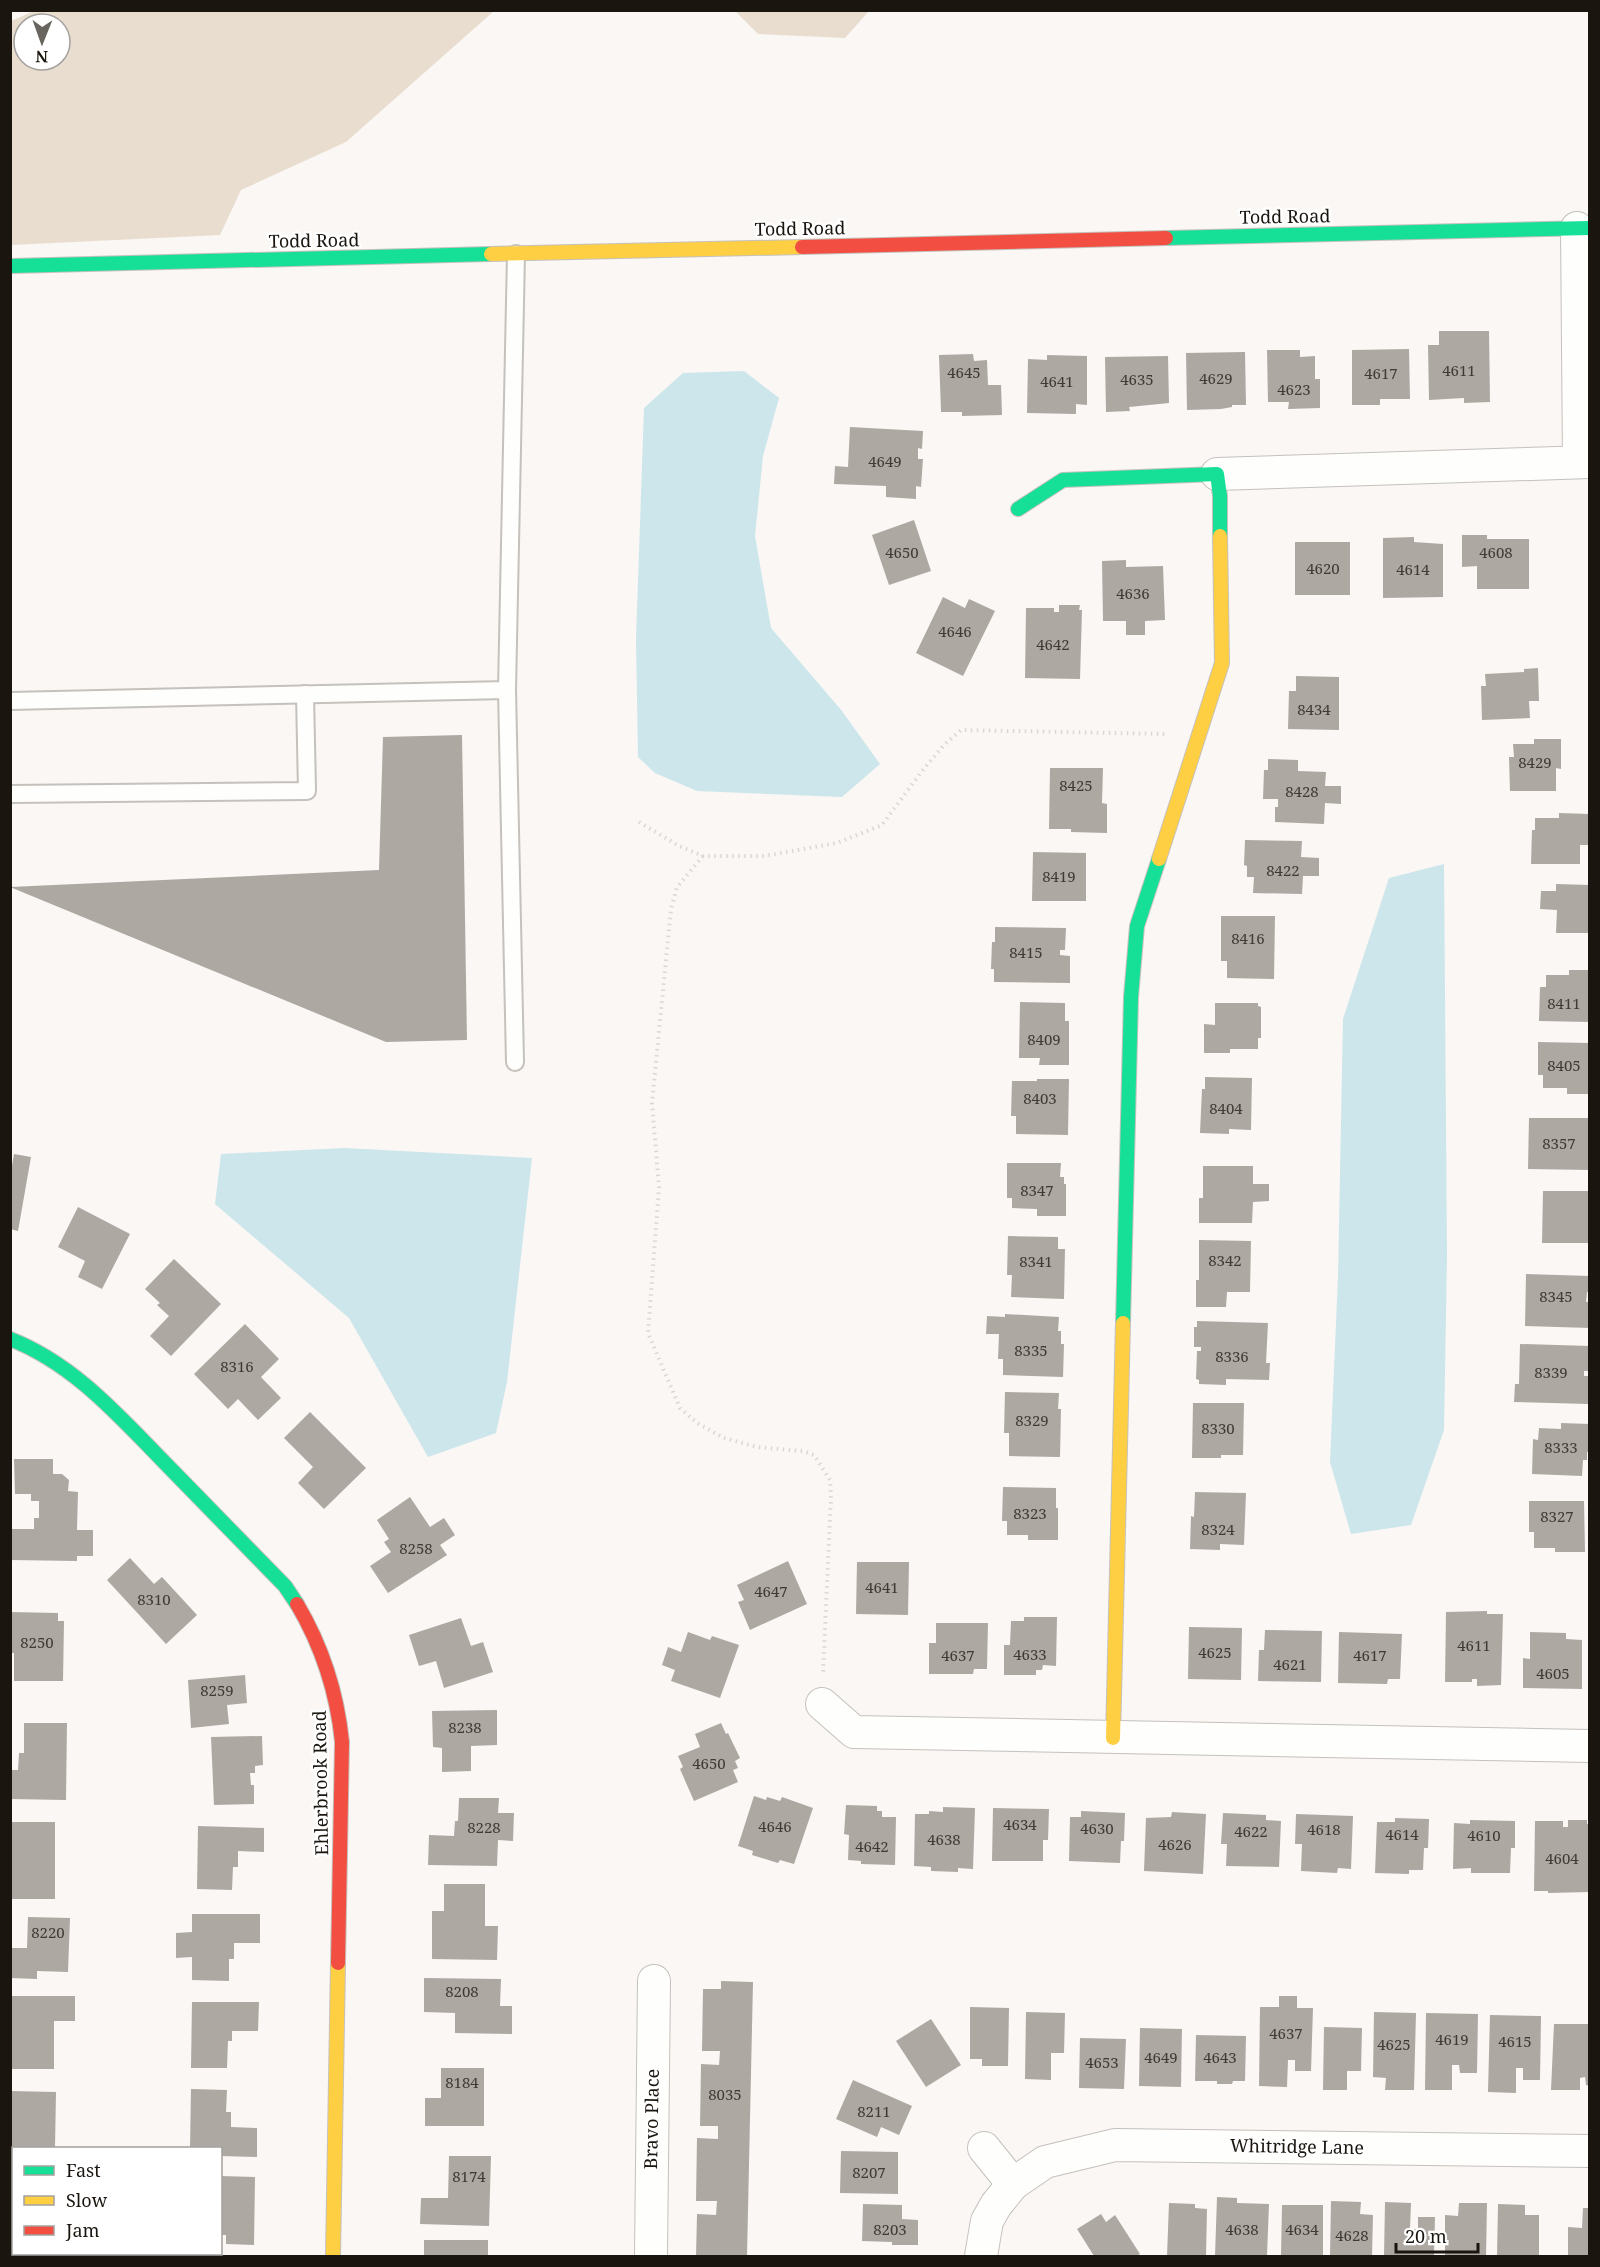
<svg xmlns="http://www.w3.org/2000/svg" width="1600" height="2267" viewBox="0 0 1600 2267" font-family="'Noto Serif',serif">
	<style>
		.green { fill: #e9ddcf; fill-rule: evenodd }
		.water { fill: #cce6eb }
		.building { fill: #ada8a2 }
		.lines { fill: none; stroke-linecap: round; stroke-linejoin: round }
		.lane-casing { stroke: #c5c1bc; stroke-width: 20 }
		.street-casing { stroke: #c5c1bc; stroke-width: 34 }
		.fast-casing { stroke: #c5c1bc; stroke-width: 16 }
		.slow-casing { stroke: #c5c1bc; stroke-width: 16 }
		.jam-casing { stroke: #c5c1bc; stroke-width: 16 }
		.path { stroke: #d9d8d7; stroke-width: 4; stroke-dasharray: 1.5 4.5; stroke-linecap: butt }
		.lane { stroke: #fefefd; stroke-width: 16 }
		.street { stroke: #fefefd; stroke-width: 32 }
		.fast { stroke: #16e098; stroke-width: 14 }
		.slow { stroke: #ffcf43; stroke-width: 14 }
		.jam { stroke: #f24e42; stroke-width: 14 }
		.labels { text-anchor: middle; stroke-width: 5; stroke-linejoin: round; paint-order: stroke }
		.number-label { font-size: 15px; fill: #3f3a33 }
		.street-label { font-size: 18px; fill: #1a150e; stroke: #fff }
	</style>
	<rect width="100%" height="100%" fill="#faf7f4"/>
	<g class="green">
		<path d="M34,11V10L494,11L346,142L241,190L220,235L11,245V21ZM24,24H60V60H24Z"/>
		<path d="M735,11H869L845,38L758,34Z"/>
	</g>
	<g class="water">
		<path d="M744,371L779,398L763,456L755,536L771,628L842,711L880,764L842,797L697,791L655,773L638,757L636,639L644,408L683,373Z"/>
		<path d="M1444,864L1447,1255L1444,1430L1411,1525L1351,1534L1330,1462L1338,1277L1343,1019L1389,878Z"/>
		<path d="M345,1148L532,1158L507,1382L496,1433L428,1457L349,1318L215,1204L221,1154Z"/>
	</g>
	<g class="building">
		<path d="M1439,331H1489L1490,402L1464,403V398L1429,400L1428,345H1439Z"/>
		<path d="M1409,349L1410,399H1380V405H1352V350Z"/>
		<path d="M1267,350H1300V357L1315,356V379H1320V408L1288,409L1289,402H1268Z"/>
		<path d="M1245,352L1246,405H1232V407L1221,409L1187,410L1186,353Z"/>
		<path d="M973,354L974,361L987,360L988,385H1001L1002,415L962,416V412H941L939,355Z"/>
		<path d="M1047,355L1087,356V405L1076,404V414L1027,413L1028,359L1047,360Z"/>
		<path d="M1168,356L1169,403L1129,407L1130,411L1106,412L1105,357Z"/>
		<path d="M850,427L923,431L922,449L918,448V459H923L921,487L916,486V499L886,497V486L834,484L835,466L848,467Z"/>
		<path d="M914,520L931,571L889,585L872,535Z"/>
		<path d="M1462,535H1487V539H1529V589H1477V566L1462,567Z"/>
		<path d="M1414,537V542L1443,544V597L1383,598V538Z"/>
		<rect x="1295" y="542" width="55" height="53"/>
		<path d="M1126,560V567L1163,566L1165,620L1145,621V635H1126V621H1103L1102,561Z"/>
		<path d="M943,597L965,608L969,599L995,611L963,676L916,653Z"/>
		<path d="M1059,605H1080L1079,610H1082L1080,679L1025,678L1026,608H1054V612H1059Z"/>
		<path d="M1538,668L1539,701H1529L1530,718L1482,720L1481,686H1486L1485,674L1524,672V669Z"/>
		<path d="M1296,676L1339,677V730L1288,729L1289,691H1296Z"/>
		<path d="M462,735L467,1040L386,1042L10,887L379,870L383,737Z"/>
		<path d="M1534,739H1561V769L1556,768V791H1510L1509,757H1514L1513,744H1534Z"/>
		<path d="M1268,759L1298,760V771L1326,772L1325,786H1341V804L1325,803L1324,824L1275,822V807H1278V799H1263L1264,770H1268Z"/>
		<path d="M1050,768H1103L1102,803L1107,804V833L1071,832V829H1049Z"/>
		<path d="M1559,813L1589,814V845H1580V864H1531L1532,830H1535V818H1559Z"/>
		<path d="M1245,840L1302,841L1301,857L1319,858V876H1303L1302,894L1253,893L1254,877H1247V866L1244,865Z"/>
		<path d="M1033,852L1086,853V901H1032Z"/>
		<path d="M1556,884L1590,885V933H1556L1557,910L1540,909L1541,891H1556Z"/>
		<path d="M1221,916H1275L1274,979L1227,978V961H1221Z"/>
		<path d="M995,927L1066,928L1065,950H1060V955L1070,956V983L994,982V969H991L992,942H995Z"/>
		<path d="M1569,970H1590V1022L1539,1021L1540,987H1546V975H1569Z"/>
		<path d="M1020,1002L1065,1003V1021H1069V1065H1039L1040,1058H1019Z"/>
		<path d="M1215,1003H1258V1006L1261,1007V1038H1258V1049H1230V1053H1204V1024L1215,1025Z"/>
		<path d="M1538,1042L1590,1043V1094H1567V1088H1543V1075H1538Z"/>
		<path d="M1205,1077L1252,1078L1251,1130L1229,1129V1134L1200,1133L1202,1089H1205Z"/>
		<path d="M1037,1079H1069L1068,1135L1016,1134V1116H1011L1012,1081H1037Z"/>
		<path d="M1529,1118H1590V1170L1528,1169Z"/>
		<path d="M14,1154L31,1157L18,1231L10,1229V1166H12Z"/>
		<path d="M1007,1163H1061L1060,1177H1064V1184H1066V1216H1037V1209L1012,1208V1198H1007Z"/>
		<path d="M1203,1166H1253V1184H1269V1201L1253,1202L1252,1223H1199V1198H1203Z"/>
		<path d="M1543,1191H1590V1243H1542Z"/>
		<path d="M78,1207L130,1234L102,1289L78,1277L85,1261L58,1247Z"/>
		<path d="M1008,1236L1058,1237V1249H1065L1064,1299L1011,1297L1012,1275H1007Z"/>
		<path d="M1199,1240L1251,1241L1250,1292H1227L1226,1307H1196V1280H1199Z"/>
		<path d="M174,1259L221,1304L171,1356L150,1336L169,1316L157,1305L160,1303L145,1289Z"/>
		<path d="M1526,1274L1590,1276V1292H1587L1586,1302H1590V1328L1525,1326Z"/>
		<path d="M1005,1314L1059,1317L1058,1331H1061V1344H1064L1063,1377L1003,1375V1359H998L999,1334H986L987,1316L1005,1317Z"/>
		<path d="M1197,1321L1268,1323L1266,1363H1270L1269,1380L1226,1379V1385L1199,1384V1380L1196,1379L1197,1351H1201V1347H1194V1327H1197Z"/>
		<path d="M245,1324L279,1359L261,1377L281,1398L258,1420L238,1399L228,1409L194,1374Z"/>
		<path d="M1520,1344L1590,1346V1371H1584V1376H1589L1588,1404L1514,1402L1515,1384H1519Z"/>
		<path d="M1005,1392L1059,1393L1058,1409H1061L1060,1457L1009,1456V1433H1004Z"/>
		<path d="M1193,1403H1244L1243,1455H1221V1458H1192Z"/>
		<path d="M310,1412L366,1468L324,1509L298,1483L313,1467L284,1438Z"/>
		<path d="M1561,1423L1590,1424L1589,1452H1587V1460H1583L1582,1476L1532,1474L1533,1439L1538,1440L1539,1428L1561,1429Z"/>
		<path d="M14,1459H53V1474H62L69,1480L68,1491L78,1492L77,1530H93V1556H77V1561L10,1560V1529H34V1518H39V1501H31V1494H15Z"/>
		<path d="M1003,1487L1056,1488V1508H1058V1540H1028V1535H1007V1521H1002Z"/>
		<path d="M1195,1492L1246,1493L1244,1545L1220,1544V1550L1190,1549L1191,1516L1194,1517Z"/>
		<path d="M410,1497L430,1527L444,1518L455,1535L440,1545L447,1555L388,1593L370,1566L391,1552L384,1542L389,1539L377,1520Z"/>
		<path d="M1529,1501H1584L1585,1552H1555V1548H1534V1532H1529Z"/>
		<path d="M130,1558L154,1584L162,1577L197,1615L166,1644L107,1580Z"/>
		<path d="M788,1561L807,1604L750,1630L738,1602L744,1600L737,1585Z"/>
		<path d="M857,1562H909L908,1615L856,1614Z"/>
		<path d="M1487,1611V1614H1503L1501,1685L1477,1686V1679H1472V1682H1445L1446,1612Z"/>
		<path d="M10,1612L58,1613V1621H64L63,1681H14V1653H11Z"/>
		<path d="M1024,1617H1057L1056,1666L1043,1665L1042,1670H1036V1675H1004V1645H1010L1011,1621H1024Z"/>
		<path d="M461,1618L471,1646L483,1642L493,1672L444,1688L436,1661L419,1666L409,1635Z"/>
		<path d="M936,1623H988L987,1669H974L973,1674H929V1643H936Z"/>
		<path d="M1189,1627L1242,1628L1241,1680L1188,1679Z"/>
		<path d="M1265,1630L1322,1631L1321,1682L1258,1681L1259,1650H1264Z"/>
		<path d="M688,1632L710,1640L712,1636L739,1645L720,1698L671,1681L675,1670L662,1665L668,1647L681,1652Z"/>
		<path d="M1339,1632L1402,1634L1400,1679H1388L1387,1684L1338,1683Z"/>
		<path d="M1530,1632L1566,1633V1639L1582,1640V1689L1523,1688V1658L1530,1659Z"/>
		<path d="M245,1675L247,1703L227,1705L229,1724L191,1728L188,1680Z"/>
		<path d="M497,1710V1745L471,1746V1771L442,1772V1748L433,1747L432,1711Z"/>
		<path d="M24,1723H67L66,1800L10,1799V1770H18L19,1753H24Z"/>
		<path d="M721,1723L726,1734L728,1733L740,1758L735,1761L738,1768L733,1770L738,1782L694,1801L680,1769L683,1767L678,1756L700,1747L695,1734Z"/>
		<path d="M262,1736L263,1765L255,1766V1773H250L251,1785H254V1804L214,1805L211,1737Z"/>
		<path d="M754,1796L766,1800L767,1797L780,1801L782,1797L813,1808L794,1864L780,1860L778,1863L752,1855L753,1851L738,1846Z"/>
		<path d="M459,1798H499L498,1813H514L513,1841L498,1840L497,1866L428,1865L429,1835L454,1836L455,1821H458Z"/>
		<path d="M846,1805L877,1806V1811H882V1817H896L895,1865L861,1864V1861L848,1860L849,1835L844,1834Z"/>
		<path d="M943,1807L975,1808L973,1869L958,1868V1872L931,1871V1867L914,1866L915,1814H929V1811L943,1812Z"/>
		<path d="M993,1808L1049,1809L1048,1840H1043V1861H992Z"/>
		<path d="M1081,1811L1125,1813L1124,1841H1121L1120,1863L1069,1861L1070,1817H1081Z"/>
		<path d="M1172,1812L1206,1814L1203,1874L1144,1871L1146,1818L1171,1817Z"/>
		<path d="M1223,1813L1266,1815V1820L1281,1821L1279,1867L1226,1866L1227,1844H1221Z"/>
		<path d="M1296,1814L1353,1816L1351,1869L1338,1868L1337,1873L1301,1871L1302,1844H1295Z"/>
		<path d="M1395,1818L1429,1819L1428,1848H1424L1423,1870H1409V1874L1375,1873L1377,1822H1395Z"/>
		<path d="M1470,1820L1515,1821V1848H1511L1510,1873H1471V1868L1453,1869L1454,1823L1470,1824Z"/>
		<path d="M1568,1820H1587V1824H1590V1892L1548,1893V1891H1534L1535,1821H1563V1827H1568Z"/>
		<rect x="10" y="1822" width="45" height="77"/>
		<path d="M198,1826L264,1828V1852L238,1851V1867H233L232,1890L197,1889Z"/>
		<path d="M444,1884H485V1926H498L497,1960L432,1959V1911H444Z"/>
		<path d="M192,1914H260V1943H234V1959H229V1981L192,1980V1957L176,1958V1933L192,1932Z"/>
		<path d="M28,1917L70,1918L68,1972L37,1971V1979L10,1978V1948H27Z"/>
		<path d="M424,1978L501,1979L500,2006H512V2034L455,2033V2013L424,2012Z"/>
		<path d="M721,1981L753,1982L747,2256H696L697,2214L716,2215L717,2201H696L697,2138L718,2139V2126H700L701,2064L719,2065L720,2051H702L703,1989H721Z"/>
		<path d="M10,1996H75V2021H54V2069H10Z"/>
		<path d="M1279,1996H1297V2008H1313L1311,2071H1295V2060H1288L1287,2087L1259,2086L1260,2007H1279Z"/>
		<path d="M192,2002H259L258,2031H232V2041H228L227,2068H191Z"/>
		<path d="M970,2007L1009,2008L1008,2066H982V2059H970Z"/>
		<path d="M1026,2012L1065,2013L1064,2053H1051V2080L1025,2079Z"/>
		<path d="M1374,2012L1416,2013L1414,2090H1385L1386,2078L1373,2077Z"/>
		<path d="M1426,2013L1478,2014L1477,2073H1460L1459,2065H1452V2090H1425Z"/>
		<path d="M1490,2015L1541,2016L1540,2080H1523V2068H1516V2093L1488,2092Z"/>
		<path d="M931,2019L961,2065L926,2087L896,2041Z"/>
		<path d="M1554,2024H1590V2086L1586,2085L1585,2077L1580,2078V2090H1551Z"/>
		<path d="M1324,2027L1362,2028L1361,2071H1347V2090H1323Z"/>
		<path d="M1140,2028L1182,2029L1181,2087L1139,2086Z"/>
		<path d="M1196,2035L1246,2036L1245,2081H1233L1232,2084H1217V2081H1195Z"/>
		<path d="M1080,2038L1126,2039L1124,2089L1079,2088Z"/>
		<path d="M441,2068H484V2126H425V2098H441Z"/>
		<path d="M853,2080L912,2106L899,2135L881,2127L877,2137L836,2119Z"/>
		<path d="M191,2089L227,2090L226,2112H231V2127L257,2128V2157L220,2156V2148H190Z"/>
		<path d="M10,2091L56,2092L55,2148H14V2163H10Z"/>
		<path d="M841,2151L898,2152V2194L840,2193Z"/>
		<path d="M449,2156H491L489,2226L420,2224L421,2198H448Z"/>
		<path d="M220,2176L255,2177L254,2245L226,2244V2235H220Z"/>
		<rect x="10" y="2183" width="4" height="31"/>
		<path d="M1217,2197L1237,2198V2203L1269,2204L1267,2256H1215Z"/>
		<path d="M1331,2201L1361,2202L1360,2214L1373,2215L1372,2256H1330Z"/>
		<path d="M1385,2202L1411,2203L1410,2229H1418V2217H1435L1434,2256H1384Z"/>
		<path d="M1169,2203L1195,2204V2208L1207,2209L1206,2256H1167Z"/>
		<path d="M1459,2203H1487L1486,2256H1445V2215L1458,2216Z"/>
		<path d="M863,2204L902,2205V2219L918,2220V2245H892V2242L862,2241Z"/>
		<path d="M1498,2204L1525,2205V2215H1539V2256H1497Z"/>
		<path d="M1282,2205H1323V2256L1281,2255Z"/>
		<path d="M1583,2208H1590V2256H1568V2227L1582,2228Z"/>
		<path d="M1101,2214L1106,2222L1115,2215L1140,2254L1136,2256H1094L1077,2229Z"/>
		<rect x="424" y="2240" width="64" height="16"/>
	</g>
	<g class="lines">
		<defs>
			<g id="lane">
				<path d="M507,690L515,1062"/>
				<path d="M10,701L507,690L516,254"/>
				<path d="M10,794L307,791L305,694"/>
			</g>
			<g id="street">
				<path d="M1577,228L1579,462"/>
				<path d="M1217,474L1590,462"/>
				<path d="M822,1704L854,1732L1590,1746"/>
				<path d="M984,2148L1013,2184"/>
				<path d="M651,2256L654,1981"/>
				<path d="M981,2256L987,2221L996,2205L1013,2184L1045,2162L1115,2145L1590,2151"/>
			</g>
			<g id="fast">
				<path d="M1166,238L1590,228"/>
				<path d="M10,266L491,254"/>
				<path d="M1018,509L1063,480L1217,474L1220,496V536"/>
				<path d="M1123,1323L1131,997L1137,926L1159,859"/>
				<path d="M10,1339C74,1364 119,1416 166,1464C206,1505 245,1545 285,1586L297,1604"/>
			</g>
			<g id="slow">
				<path d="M491,254L802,247"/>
				<path d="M1159,859L1222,663L1220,536"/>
				<path d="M1113,1738L1123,1323"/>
				<path d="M333,2256L338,1963"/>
			</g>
			<g id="jam">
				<path d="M802,247L1166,238"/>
				<path d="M297,1604C323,1648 337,1692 342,1742L338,1963"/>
			</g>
		</defs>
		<use href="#lane" class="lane-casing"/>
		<use href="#street" class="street-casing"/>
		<use href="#fast" class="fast-casing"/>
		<use href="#slow" class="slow-casing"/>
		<use href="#jam" class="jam-casing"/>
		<g class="path">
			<path d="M639,822L679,846L703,856H764L837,843L882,825L922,771L944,745L961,730L1167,734"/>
			<path d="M703,856L677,887L671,909L652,1103L659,1187L648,1333L680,1408L697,1423L724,1438L757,1447L803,1451L814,1455L830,1480L831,1496L823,1675"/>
		</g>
		<use href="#lane" class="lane"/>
		<use href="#street" class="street"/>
		<use href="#fast" class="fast"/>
		<use href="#slow" class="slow"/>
		<use href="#jam" class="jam"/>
	</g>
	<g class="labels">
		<g class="number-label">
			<text x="1459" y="376">4611</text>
			<text x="964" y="378">4645</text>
			<text x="1381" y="379">4617</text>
			<text x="1216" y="384">4629</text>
			<text x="1137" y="385">4635</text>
			<text x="1057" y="387">4641</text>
			<text x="1294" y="395">4623</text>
			<text x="885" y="467">4649</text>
			<text x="902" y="558">4650</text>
			<text x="1496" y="558">4608</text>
			<text x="1323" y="574">4620</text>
			<text x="1413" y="575">4614</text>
			<text x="1133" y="599">4636</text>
			<text x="955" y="637">4646</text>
			<text x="1053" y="650">4642</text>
			<text x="1314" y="715">8434</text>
			<text x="1535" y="768">8429</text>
			<text x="1076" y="791">8425</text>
			<text x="1302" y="797">8428</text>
			<text x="1283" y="876">8422</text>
			<text x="1059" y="882">8419</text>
			<text x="1248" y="944">8416</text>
			<text x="1026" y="958">8415</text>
			<text x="1564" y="1009">8411</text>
			<text x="1044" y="1045">8409</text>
			<text x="1564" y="1071">8405</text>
			<text x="1040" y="1104">8403</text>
			<text x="1226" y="1114">8404</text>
			<text x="1559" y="1149">8357</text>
			<text x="1037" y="1196">8347</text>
			<text x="1225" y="1266">8342</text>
			<text x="1036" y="1267">8341</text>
			<text x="1556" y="1302">8345</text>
			<text x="1031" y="1356">8335</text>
			<text x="1232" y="1362">8336</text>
			<text x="237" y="1372">8316</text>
			<text x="1551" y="1378">8339</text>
			<text x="1032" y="1426">8329</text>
			<text x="1218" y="1434">8330</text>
			<text x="1561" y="1453">8333</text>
			<text x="1030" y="1519">8323</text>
			<text x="1557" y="1522">8327</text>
			<text x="1218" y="1535">8324</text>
			<text x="416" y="1554">8258</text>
			<text x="882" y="1593">4641</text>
			<text x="771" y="1597">4647</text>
			<text x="154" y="1605">8310</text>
			<text x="37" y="1648">8250</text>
			<text x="1474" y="1651">4611</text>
			<text x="1215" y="1658">4625</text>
			<text x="1030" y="1660">4633</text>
			<text x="958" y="1661">4637</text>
			<text x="1370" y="1661">4617</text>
			<text x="1290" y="1670">4621</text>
			<text x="1553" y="1679">4605</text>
			<text x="217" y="1696">8259</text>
			<text x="465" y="1733">8238</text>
			<text x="709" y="1769">4650</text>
			<text x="1020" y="1830">4634</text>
			<text x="775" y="1832">4646</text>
			<text x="484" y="1833">8228</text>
			<text x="1097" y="1834">4630</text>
			<text x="1324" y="1835">4618</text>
			<text x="1251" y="1837">4622</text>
			<text x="1402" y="1840">4614</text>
			<text x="1484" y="1841">4610</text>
			<text x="944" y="1845">4638</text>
			<text x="1175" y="1850">4626</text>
			<text x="872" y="1852">4642</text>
			<text x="1562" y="1864">4604</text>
			<text x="48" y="1938">8220</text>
			<text x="462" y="1997">8208</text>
			<text x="1286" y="2039">4637</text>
			<text x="1452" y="2045">4619</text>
			<text x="1515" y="2047">4615</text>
			<text x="1394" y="2050">4625</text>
			<text x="1161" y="2063">4649</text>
			<text x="1220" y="2063">4643</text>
			<text x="1102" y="2068">4653</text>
			<text x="462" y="2088">8184</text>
			<text x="725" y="2100">8035</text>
			<text x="874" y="2117">8211</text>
			<text x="869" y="2178">8207</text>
			<text x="469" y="2182">8174</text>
			<text x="890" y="2235">8203</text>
			<text x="1242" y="2235">4638</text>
			<text x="1302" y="2235">4634</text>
			<text x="1352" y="2241">4628</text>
		</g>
		<g class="street-label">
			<text transform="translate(1285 217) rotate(-1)" y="6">Todd Road</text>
			<text transform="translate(800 229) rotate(-1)" y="6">Todd Road</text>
			<text transform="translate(314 241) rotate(-1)" y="6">Todd Road</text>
			<text transform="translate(321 1783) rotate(-91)" y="6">Ehlerbrook Road</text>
			<text transform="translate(652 2119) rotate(-89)" y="6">Bravo Place</text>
			<text transform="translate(1297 2147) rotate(1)" y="6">Whitridge Lane</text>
		</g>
	</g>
	<rect width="1600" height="2267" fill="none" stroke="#1a150e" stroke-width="24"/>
	<rect x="12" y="2147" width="210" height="108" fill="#ffffff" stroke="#a3a19f" stroke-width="1.5"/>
	<rect x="24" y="2166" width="30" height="9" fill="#16e098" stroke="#a3a19f" stroke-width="1.5"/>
	<text x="66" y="2177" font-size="18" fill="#1a150e">Fast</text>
	<rect x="24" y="2196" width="30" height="9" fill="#ffcf43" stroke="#a3a19f" stroke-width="1.5"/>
	<text x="66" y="2207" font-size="18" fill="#1a150e">Slow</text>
	<rect x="24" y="2226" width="30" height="9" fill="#f24e42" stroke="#a3a19f" stroke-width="1.5"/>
	<text x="66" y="2237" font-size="18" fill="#1a150e">Jam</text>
	<g transform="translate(42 42) rotate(181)"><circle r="28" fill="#ffffff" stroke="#a3a19f" stroke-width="1.5"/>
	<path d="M0-4.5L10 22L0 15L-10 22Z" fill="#68645e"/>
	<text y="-9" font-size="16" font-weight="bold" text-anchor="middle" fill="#1a150e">N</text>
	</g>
	<path d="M1396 2243v9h82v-9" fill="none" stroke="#1a150e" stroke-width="3"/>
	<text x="1405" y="2243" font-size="18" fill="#1a150e" stroke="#ffffff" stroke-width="4.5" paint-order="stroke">20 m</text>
</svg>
